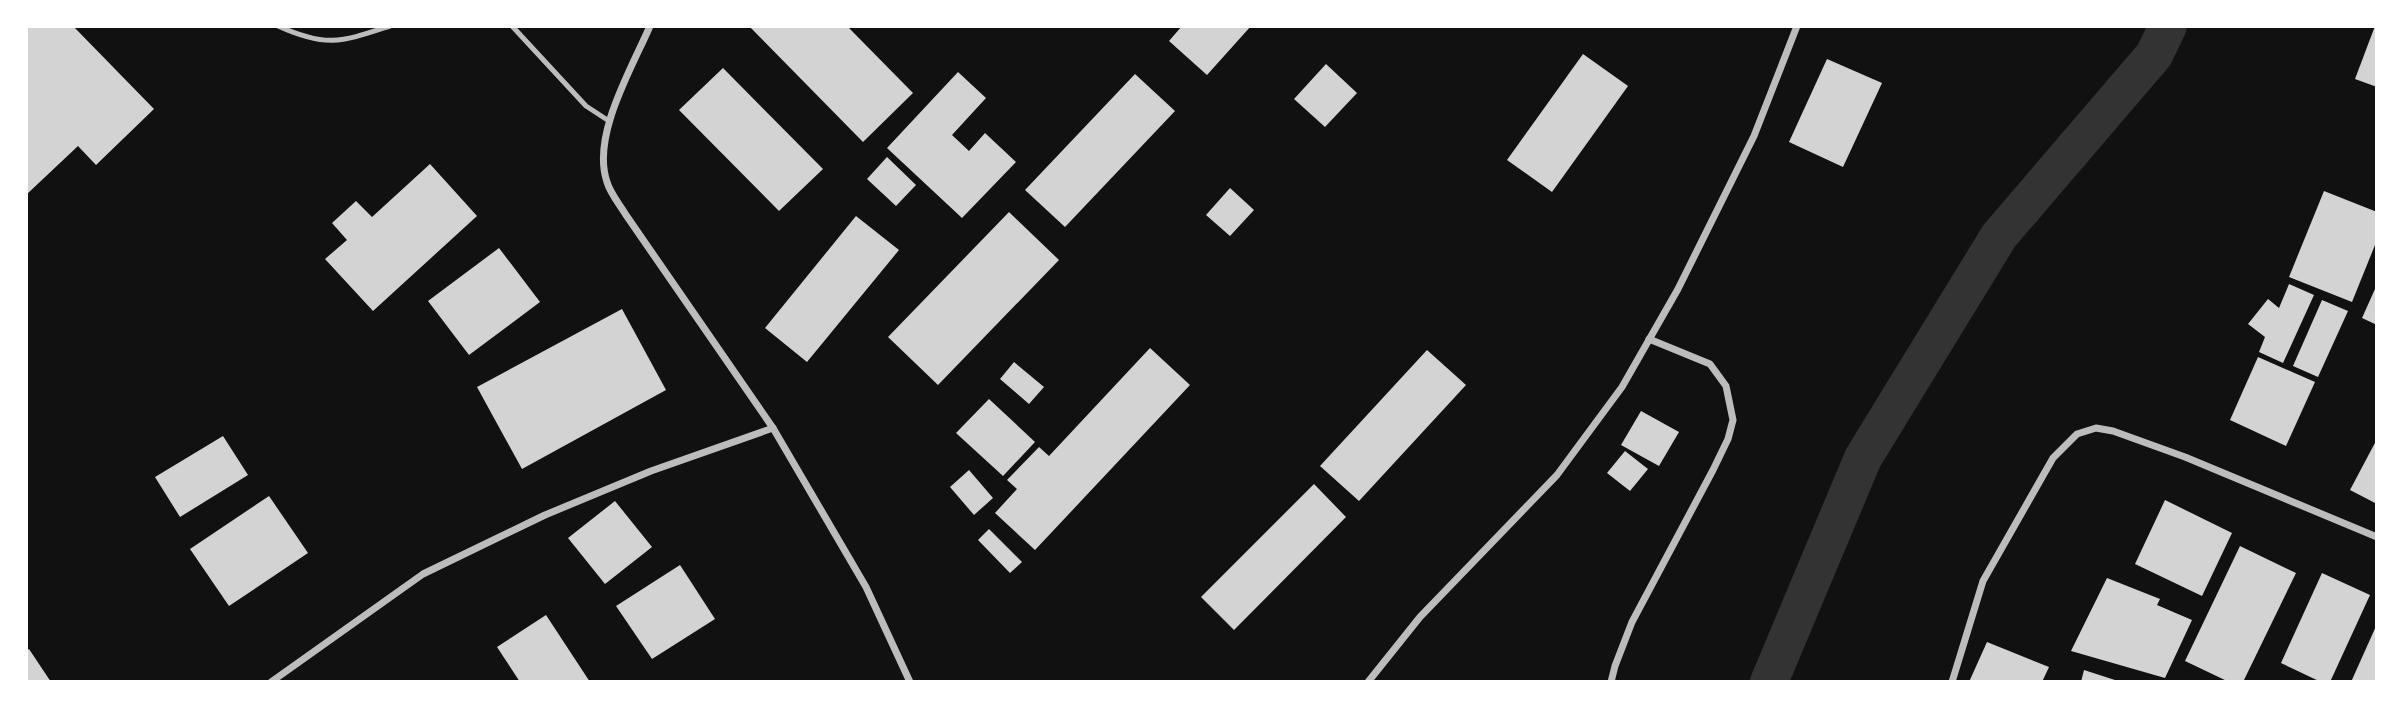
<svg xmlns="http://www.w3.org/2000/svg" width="2403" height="708" viewBox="0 0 2403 708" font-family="'Roboto Serif',serif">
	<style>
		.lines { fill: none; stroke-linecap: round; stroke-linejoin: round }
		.canal { stroke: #333; stroke-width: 38 }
		.building { fill: #d3d3d3 }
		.service { stroke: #bcbcbc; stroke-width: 5 }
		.minor { stroke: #bcbcbc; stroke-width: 7 }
	</style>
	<rect width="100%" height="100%" fill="#111"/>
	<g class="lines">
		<path class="canal" d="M1769,682L1863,458L1999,236L2154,55L2168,26"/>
	</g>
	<g class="building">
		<path d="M26,26H73L154,109L96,165L78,146L26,195Z"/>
		<path d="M749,26H847L913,93L863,142Z"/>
		<path d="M1182,26H1251L1207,75L1169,41Z"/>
		<path d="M2375,26H2377V87L2355,79Z"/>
		<path d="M1583,54L1628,86L1552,192L1507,160Z"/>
		<path d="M1827,59L1882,83L1843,167L1789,142Z"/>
		<path d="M1326,64L1357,93L1325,127L1294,99Z"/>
		<path d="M723,68L823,169L779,211L679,110Z"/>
		<path d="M958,72L986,98L952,135L969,151L985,133L1016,162L962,218L887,148Z"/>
		<path d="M1135,74L1175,111L1065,227L1025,190Z"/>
		<path d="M887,157L916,185L896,206L867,179Z"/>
		<path d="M430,164L477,216L373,311L325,259L347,240L332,223L356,201L372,217Z"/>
		<path d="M1230,188L1254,210L1230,236L1206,215Z"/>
		<path d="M2324,191L2377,212V240L2352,302L2289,277Z"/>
		<path d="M1009,212L1059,260L938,385L888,337Z"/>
		<path d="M856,216L899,250L807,362L765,328Z"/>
		<path d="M499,248L540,302L469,355L428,301Z"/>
		<path d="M2289,284L2314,295L2283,363L2259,352L2265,337L2248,324L2268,299L2279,308Z"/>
		<path d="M2375,289H2377V325L2362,318Z"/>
		<path d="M2322,300L2348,311L2318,377L2293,366Z"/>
		<path d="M622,309L666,390L522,469L477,387Z"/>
		<path d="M1150,348L1190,385L1035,550L995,513L1017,489L1007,480L1039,447L1049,456Z"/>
		<path d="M1427,350L1466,385L1359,501L1320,466Z"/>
		<path d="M2258,357L2315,382L2286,446L2230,420Z"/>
		<path d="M1014,362L1044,387L1029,404L1000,379Z"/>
		<path d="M989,399L1035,442L1003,476L956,433Z"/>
		<path d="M1641,411L1679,432L1659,466L1621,445Z"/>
		<path d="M223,436L248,475L180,517L155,477Z"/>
		<path d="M2377,439V504L2350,490Z"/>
		<path d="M1625,451L1648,469L1630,491L1607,473Z"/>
		<path d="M969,470L993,498L974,515L950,487Z"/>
		<path d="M1314,484L1346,517L1234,630L1201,597Z"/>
		<path d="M269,496L308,553L229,606L190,549Z"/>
		<path d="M2165,500L2232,533L2202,596L2135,564Z"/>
		<path d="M615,501L652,547L605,584L568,538Z"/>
		<path d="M989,529L1022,562L1010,573L978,540Z"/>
		<path d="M2240,546L2296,573L2243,682H2229L2185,661Z"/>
		<path d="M680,565L715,619L652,659L616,606Z"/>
		<path d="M2322,573L2370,595L2330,682H2321L2281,663Z"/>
		<path d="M2107,578L2160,599L2157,605L2192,620L2165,678L2071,651Z"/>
		<path d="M546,615L590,682H520L497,647Z"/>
		<path d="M2377,624V682H2351Z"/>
		<path d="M1987,642L2049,667L2042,682H1969Z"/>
		<path d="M29,649L51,682H26V651Z"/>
		<path d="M2084,670L2118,681V682H2081Z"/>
	</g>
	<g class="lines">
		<g class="service">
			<path d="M278,26C327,48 341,42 390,26"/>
			<path d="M512,26L586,106L609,121"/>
		</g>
		<g class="minor">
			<path d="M650,26C632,68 591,136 607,182C610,193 620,205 626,215L773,428L866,587L910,682"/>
			<path d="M271,682L423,574L545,515L651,471L773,428"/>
			<path d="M1368,682L1420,617L1557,475L1622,387L1678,289L1754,136L1797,26"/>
			<path d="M1611,682L1615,666L1632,622L1713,470L1728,439L1733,420L1726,386L1710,364L1649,339"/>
			<path d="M1952,682L1983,581L2053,458L2077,434L2096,428L2113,431L2185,457L2377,537"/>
		</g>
	</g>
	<rect width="2403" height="708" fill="none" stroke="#ffffff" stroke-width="56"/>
</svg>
